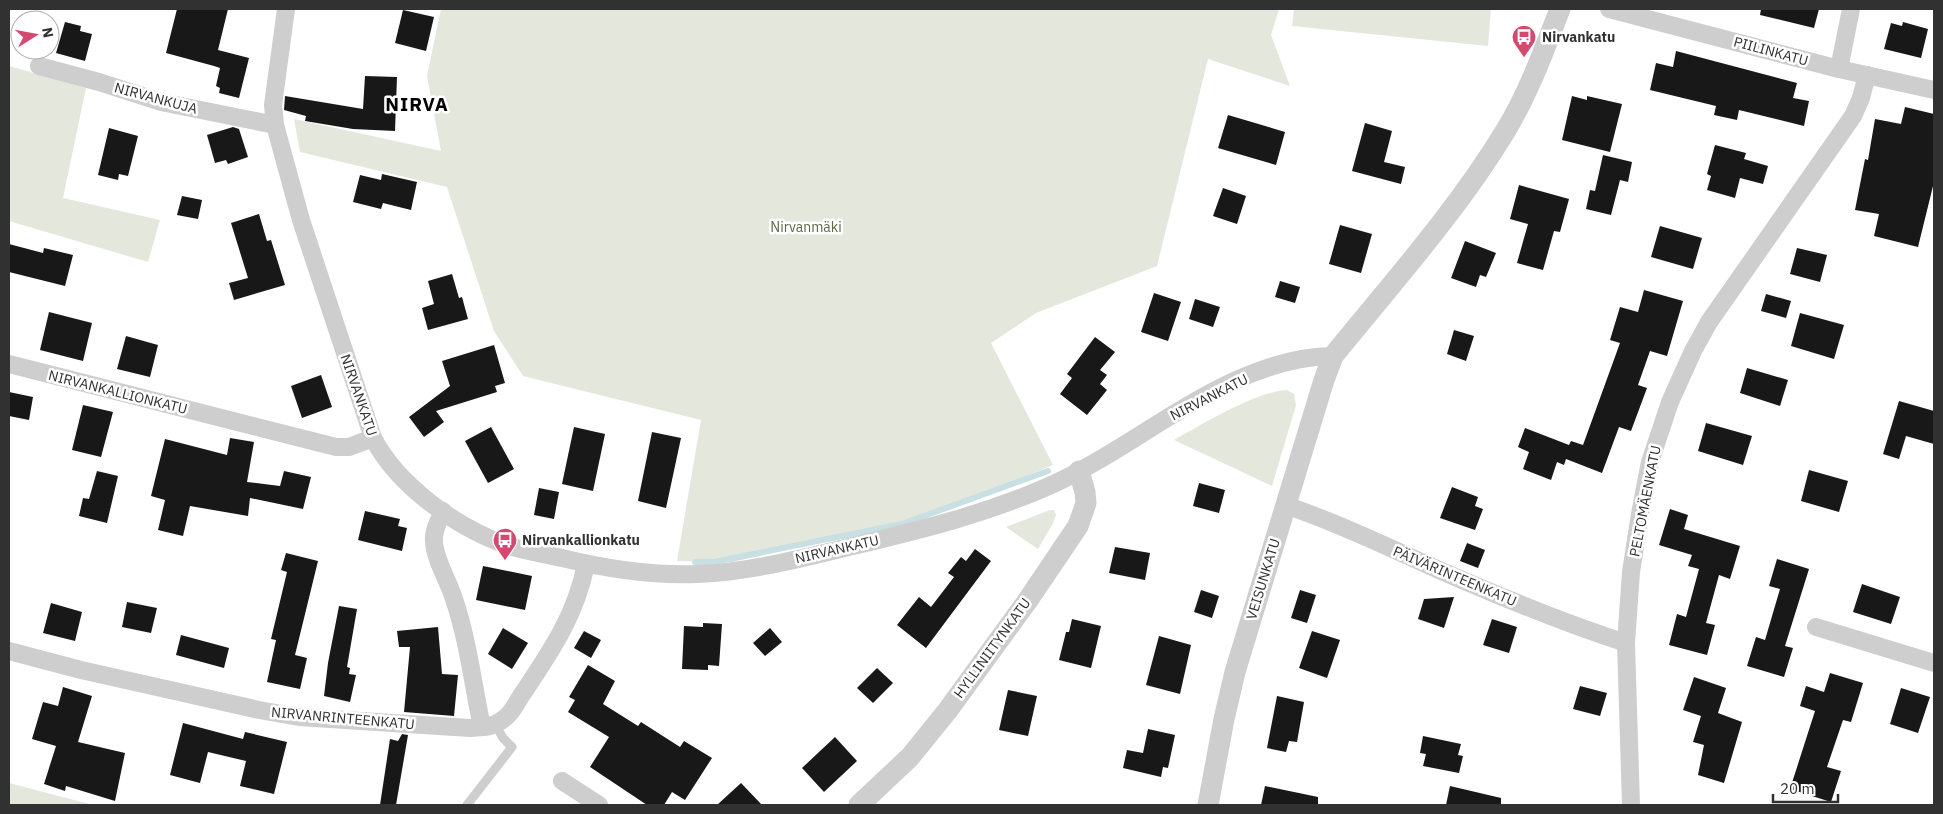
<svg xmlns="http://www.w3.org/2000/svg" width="1943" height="814" viewBox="0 0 1943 814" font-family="'IBM Plex Sans',sans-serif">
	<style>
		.green { fill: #e4e7dc }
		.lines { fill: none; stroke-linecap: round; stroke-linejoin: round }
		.stream { stroke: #c8dfe4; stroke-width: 6 }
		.building { fill: #181818 }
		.service { stroke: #cecece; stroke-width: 9 }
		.minor { stroke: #cecece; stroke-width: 18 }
		.tertiary { stroke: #cecece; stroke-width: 21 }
		.labels { text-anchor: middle; stroke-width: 5; stroke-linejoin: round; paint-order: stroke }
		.poi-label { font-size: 14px; font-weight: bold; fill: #313131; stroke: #fff; text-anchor: start }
		.street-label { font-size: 14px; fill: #313131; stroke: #fff }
		.park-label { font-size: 14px; fill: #5c6943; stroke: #fff }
		.district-label { font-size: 19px; font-weight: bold; letter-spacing: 1px; fill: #000; stroke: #fff }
	</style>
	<rect width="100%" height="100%" fill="#fff"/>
	<g class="green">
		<path d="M441,9H1279L1271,35L1290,86L1208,59L1157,266L1036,313L991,343L1053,465L921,520L732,562L677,561L701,420L523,376L494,331L447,187L300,152L294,119L441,151L427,76Z"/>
		<path d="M1294,9H1491L1488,46L1292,26Z"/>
		<path d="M9,66L86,88L63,198L160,220L148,262L9,221Z"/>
		<path d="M1287,390L1294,394L1296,405L1272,486L1174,440C1203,424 1255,392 1287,390Z"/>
		<path d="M1050,510H1054L1056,515L1052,525L1038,549L1006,527Z"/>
		<path d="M9,783L93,805H9Z"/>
	</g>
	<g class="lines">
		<path class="stream" d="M695,562H714L902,524L1048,471"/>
	</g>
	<g class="building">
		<path d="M177,9H228L218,50L249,58L239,98L219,93L220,88L216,86L220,68L214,66L217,53L214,66L166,53Z"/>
		<path d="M1761,9H1819L1814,28L1760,15Z"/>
		<path d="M403,10L434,17L426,51L395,43Z"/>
		<path d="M65,22L81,26L80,31L92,34L85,61L56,53Z"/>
		<path d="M1903,22L1928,29L1921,58L1884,49L1891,23L1902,26Z"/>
		<path d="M1676,51L1797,83L1793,98L1809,101L1804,126L1739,110L1737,120L1714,115L1716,106L1650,90L1656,63L1673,67Z"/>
		<path d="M365,76L397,77L395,131L353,129L305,121L306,116L284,110L285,96L363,109Z"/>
		<path d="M1572,96L1587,100V96L1622,104L1610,152L1562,140Z"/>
		<path d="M1905,107L1934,114V182L1918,247L1874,236L1879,214L1855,210L1865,159L1868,160L1875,119L1901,124Z"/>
		<path d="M1228,115L1285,132L1276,165L1218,148Z"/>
		<path d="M1365,123L1392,131L1384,162L1405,167L1401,184L1352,171Z"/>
		<path d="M233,127L239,129L248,157L228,164L226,160L215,163L207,135Z"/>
		<path d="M109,128L138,136L128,176L119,174L118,180L98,175Z"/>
		<path d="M1715,145L1746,153L1744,159L1768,166L1763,184L1740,178L1735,198L1707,190L1711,176L1707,174Z"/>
		<path d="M1603,155L1632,162L1628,182L1620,180L1611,215L1586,209L1590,190L1595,191Z"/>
		<path d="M382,174L417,182L411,210L383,203L381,209L353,202L360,175L381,180Z"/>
		<path d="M1519,185L1569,199L1560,232L1554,231L1543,270L1517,263L1528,224L1510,219Z"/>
		<path d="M1223,188L1246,196L1237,224L1213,216Z"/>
		<path d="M182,196L202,200L198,219L177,215Z"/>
		<path d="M259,214L267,241L271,240L285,285L234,300L229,283L248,278L231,223Z"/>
		<path d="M1340,225L1372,234L1361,273L1329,264Z"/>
		<path d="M1660,226L1702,238L1693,269L1651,257Z"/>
		<path d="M1465,241L1496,253L1486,277L1480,275L1476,287L1451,278Z"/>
		<path d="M9,244L43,253L44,248L73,255L65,286L9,272Z"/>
		<path d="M1797,248L1827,255L1820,282L1790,274Z"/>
		<path d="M452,274L459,298L462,297L468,319L428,330L422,308L434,304L428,281Z"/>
		<path d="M1280,281L1300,287L1295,303L1275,297Z"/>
		<path d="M1644,290L1683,301L1667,356L1650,351L1638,385L1647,388L1631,431L1619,427L1602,473L1566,459L1564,465L1557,462L1551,480L1523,469L1529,452L1518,447L1525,428L1569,445L1571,441L1583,445L1620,343L1610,340L1620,307L1638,312Z"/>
		<path d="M1154,293L1181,302L1168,341L1141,332Z"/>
		<path d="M1766,294L1791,301L1786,318L1761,311Z"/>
		<path d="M1195,299L1220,307L1213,327L1189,319Z"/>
		<path d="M49,312L92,323L83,361L40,350Z"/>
		<path d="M1800,313L1844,325L1834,359L1791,346Z"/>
		<path d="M1454,330L1474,336L1466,361L1447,354Z"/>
		<path d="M126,336L158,345L150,377L117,369Z"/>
		<path d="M1095,337L1115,352L1100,370L1107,375L1100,384L1107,390L1087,415L1060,394L1072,378L1067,374Z"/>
		<path d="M494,345L505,383L495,386L497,392L436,411L444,422L424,437L409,417L450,386L442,361Z"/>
		<path d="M1747,368L1788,380L1780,406L1740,393Z"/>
		<path d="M321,375L332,407L302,418L291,386Z"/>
		<path d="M9,392L33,397L29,420L9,416Z"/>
		<path d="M1899,401L1934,411V444L1906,436L1899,459L1883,454Z"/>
		<path d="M83,405L113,412L101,457L72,450Z"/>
		<path d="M1706,423L1752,436L1743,465L1698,451Z"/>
		<path d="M491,427L514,469L488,483L465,441Z"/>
		<path d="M574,427L605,434L593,491L562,484Z"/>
		<path d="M652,432L681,438L666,508L638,501Z"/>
		<path d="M230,438L254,442L247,482L280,486L284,471L311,477L303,509L250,498L248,516L190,506L183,536L158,530L165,500L151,496L165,439L227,455Z"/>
		<path d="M1809,470L1848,481L1839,512L1801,501Z"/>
		<path d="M97,471L118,476L107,523L79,516L83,498L89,499Z"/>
		<path d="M1199,483L1225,490L1219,513L1193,506Z"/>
		<path d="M1452,487L1478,497L1475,506L1483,509L1475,530L1440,518Z"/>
		<path d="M539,488L559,492L554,519L534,515Z"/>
		<path d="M1670,509L1688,515L1684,529L1740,546L1730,579L1719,575L1706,623L1715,625L1707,655L1669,645L1677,614L1686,617L1699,569L1688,566L1692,555L1659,545Z"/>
		<path d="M365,511L400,519L398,526L407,528L402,551L358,540Z"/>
		<path d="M1467,543L1485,550L1478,568L1460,561Z"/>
		<path d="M1115,547L1150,553L1145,580L1109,573Z"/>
		<path d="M975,549L991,561L926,648L897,625L919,597L931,607L954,577L948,573L961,557L966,561Z"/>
		<path d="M286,553L318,561L295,655L307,658L300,689L267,682L276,640L271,639L287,572L281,570Z"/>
		<path d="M1777,559L1809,569L1785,646L1793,648L1784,677L1747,666L1756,637L1765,640L1780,589L1769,586Z"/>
		<path d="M483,566L532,576L525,610L476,600Z"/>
		<path d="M1862,584L1900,597L1891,624L1853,612Z"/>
		<path d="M1201,590L1219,596L1212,618L1194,612Z"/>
		<path d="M1300,590L1316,595L1307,623L1291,618Z"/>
		<path d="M1454,597L1444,628L1418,619L1424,599Z"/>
		<path d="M127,602L157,608L151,633L122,627Z"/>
		<path d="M51,603L82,612L75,641L43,633Z"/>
		<path d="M339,606L357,609L347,667L350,668L349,674L356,675L350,702L324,696L328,663Z"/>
		<path d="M1072,619L1101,626L1091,668L1059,660L1066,632H1069Z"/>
		<path d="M1492,619L1517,627L1509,653L1483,645Z"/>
		<path d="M703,623L722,624L719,666L708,665V670L682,669L684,626L703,627Z"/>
		<path d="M438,627L442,674L458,675L454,716L404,712L410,647H399L397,631Z"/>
		<path d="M503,628L528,643L512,669L488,654Z"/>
		<path d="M770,628L782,642L765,656L753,643Z"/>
		<path d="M584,631L601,640L591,658L574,648Z"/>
		<path d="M1312,631L1340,640L1327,678L1299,668Z"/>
		<path d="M181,635L229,648L224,668L176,655Z"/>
		<path d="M1159,636L1191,645L1180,694L1146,685Z"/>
		<path d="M588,665L615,681L603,704L638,726L641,722L680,747L684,741L712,758L685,800L672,792L664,805H647L590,767L609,737L568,712L575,700L569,697Z"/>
		<path d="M877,668L893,683L873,703L857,688Z"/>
		<path d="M1830,673L1863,683L1851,722L1843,720L1827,767L1841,771L1831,802L1790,789L1815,711L1800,706L1806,686L1824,692Z"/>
		<path d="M1694,677L1726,688L1718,713L1742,722L1724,783L1698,775L1704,745L1693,742L1701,716L1683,710Z"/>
		<path d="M1580,686L1607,693L1600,716L1573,709Z"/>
		<path d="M63,687L92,696L78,742L125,753L115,801L66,786L65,791L44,784L56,746L32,739L43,702L58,706Z"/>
		<path d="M1901,688L1930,697L1918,733L1890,724Z"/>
		<path d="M1008,690L1037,696L1028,736L999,730Z"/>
		<path d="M1277,696L1304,702L1297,742L1289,741L1286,752L1267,748Z"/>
		<path d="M183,723L243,739L245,732L287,742L274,794L240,786L246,761L208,752L200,783L170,775Z"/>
		<path d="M1148,729L1175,735L1168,768L1163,767L1161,777L1123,768L1127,750L1143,753Z"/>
		<path d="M402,734L408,735L396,805H380L390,739L398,741Z"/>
		<path d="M1423,736L1461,744L1458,755L1463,756L1459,773L1423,766L1426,754L1420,753Z"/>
		<path d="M835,737L857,761L824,792L802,768Z"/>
		<path d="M741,783L762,805H717Z"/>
		<path d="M1265,786L1318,797V805H1261Z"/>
		<path d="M1450,786L1501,798V805H1446Z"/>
	</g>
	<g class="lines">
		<path class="service" d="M467,805L512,747L503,738L495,724"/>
		<g class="minor">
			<path d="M286,9L273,105L275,125L301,220L373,438C398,486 456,527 506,545C524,551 544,554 562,558C607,569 652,576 698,574C750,572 802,558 853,546C920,530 986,514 1049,486C1140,446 1230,357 1333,356"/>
			<path d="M1609,9L1839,69L1934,90"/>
			<path d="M39,66L99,82L161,102L275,125"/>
			<path d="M1839,69L1851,9"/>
			<path d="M9,364L336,447H349L373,438"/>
			<path d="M1285,505C1338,523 1388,547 1439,570C1501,597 1563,623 1626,643"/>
			<path d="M443,511C439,521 433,530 434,541C434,558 449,582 454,599C468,640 473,685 482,727"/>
			<path d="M1816,627L1934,663"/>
			<path d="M9,651L81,670L259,710L299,717L470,728C480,727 490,728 499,722C511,716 516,703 523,693C551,651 576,615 586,564"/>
			<path d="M562,781L599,805"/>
			<path d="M1631,805L1626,643L1631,572L1640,514L1650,462L1670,402L1693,351L1709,322L1853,116L1861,98L1867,75"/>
		</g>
		<g class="tertiary">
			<path d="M859,805L910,757L948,710L1028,600L1078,526L1086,503L1085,492L1079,471"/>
			<path d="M1208,805L1224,719L1235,672L1324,380L1333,356C1393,282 1457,211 1506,130C1529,92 1544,50 1560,9"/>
		</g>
	</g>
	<defs>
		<symbol id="bus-pin" viewBox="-11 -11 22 30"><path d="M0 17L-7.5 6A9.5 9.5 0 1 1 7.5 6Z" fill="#d3496f" stroke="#fff"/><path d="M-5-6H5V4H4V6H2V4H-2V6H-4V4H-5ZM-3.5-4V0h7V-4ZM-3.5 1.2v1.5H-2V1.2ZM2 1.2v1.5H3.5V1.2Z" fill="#fff"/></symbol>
	</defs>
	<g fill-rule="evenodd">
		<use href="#bus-pin" x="1510" y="23" width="28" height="38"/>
		<use href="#bus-pin" x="491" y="526" width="28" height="38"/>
	</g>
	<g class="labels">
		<g class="poi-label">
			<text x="1542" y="42">Nirvankatu</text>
			<text x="522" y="545">Nirvankallionkatu</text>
		</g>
		<g class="street-label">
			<text transform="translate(1771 51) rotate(15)" y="5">PIILINKATU</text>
			<text transform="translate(156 98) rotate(15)" y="5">NIRVANKUJA</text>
			<text transform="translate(118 392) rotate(14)" y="5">NIRVANKALLIONKATU</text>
			<text transform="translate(359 395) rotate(71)" y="5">NIRVANKATU</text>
			<text transform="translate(1209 397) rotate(-27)" y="5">NIRVANKATU</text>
			<text transform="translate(1645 501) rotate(-79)" y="5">PELTOMÄENKATU</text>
			<text transform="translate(837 549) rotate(-13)" y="5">NIRVANKATU</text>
			<text transform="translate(1455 576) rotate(23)" y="5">PÄIVÄRINTEENKATU</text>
			<text transform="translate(1263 579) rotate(-73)" y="5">VEISUNKATU</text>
			<text transform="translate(992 648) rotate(-54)" y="5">HYLLINIITYNKATU</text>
			<text transform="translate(343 718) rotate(5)" y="5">NIRVANRINTEENKATU</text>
		</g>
		<g class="park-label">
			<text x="806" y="232">Nirvanmäki</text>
		</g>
		<g class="district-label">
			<text x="417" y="111">NIRVA</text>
		</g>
	</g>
	<rect width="1943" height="814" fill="none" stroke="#313131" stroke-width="20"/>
	<g transform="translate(35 35) rotate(79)"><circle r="24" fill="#ffffff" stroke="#adadad"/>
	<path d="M0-4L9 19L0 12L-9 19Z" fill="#d3496f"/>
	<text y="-8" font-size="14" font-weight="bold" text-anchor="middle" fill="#313131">N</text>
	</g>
	<path d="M1773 794v8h65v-8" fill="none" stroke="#313131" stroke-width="2.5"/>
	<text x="1780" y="794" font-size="15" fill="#313131" stroke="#ffffff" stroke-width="4" paint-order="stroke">20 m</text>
</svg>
